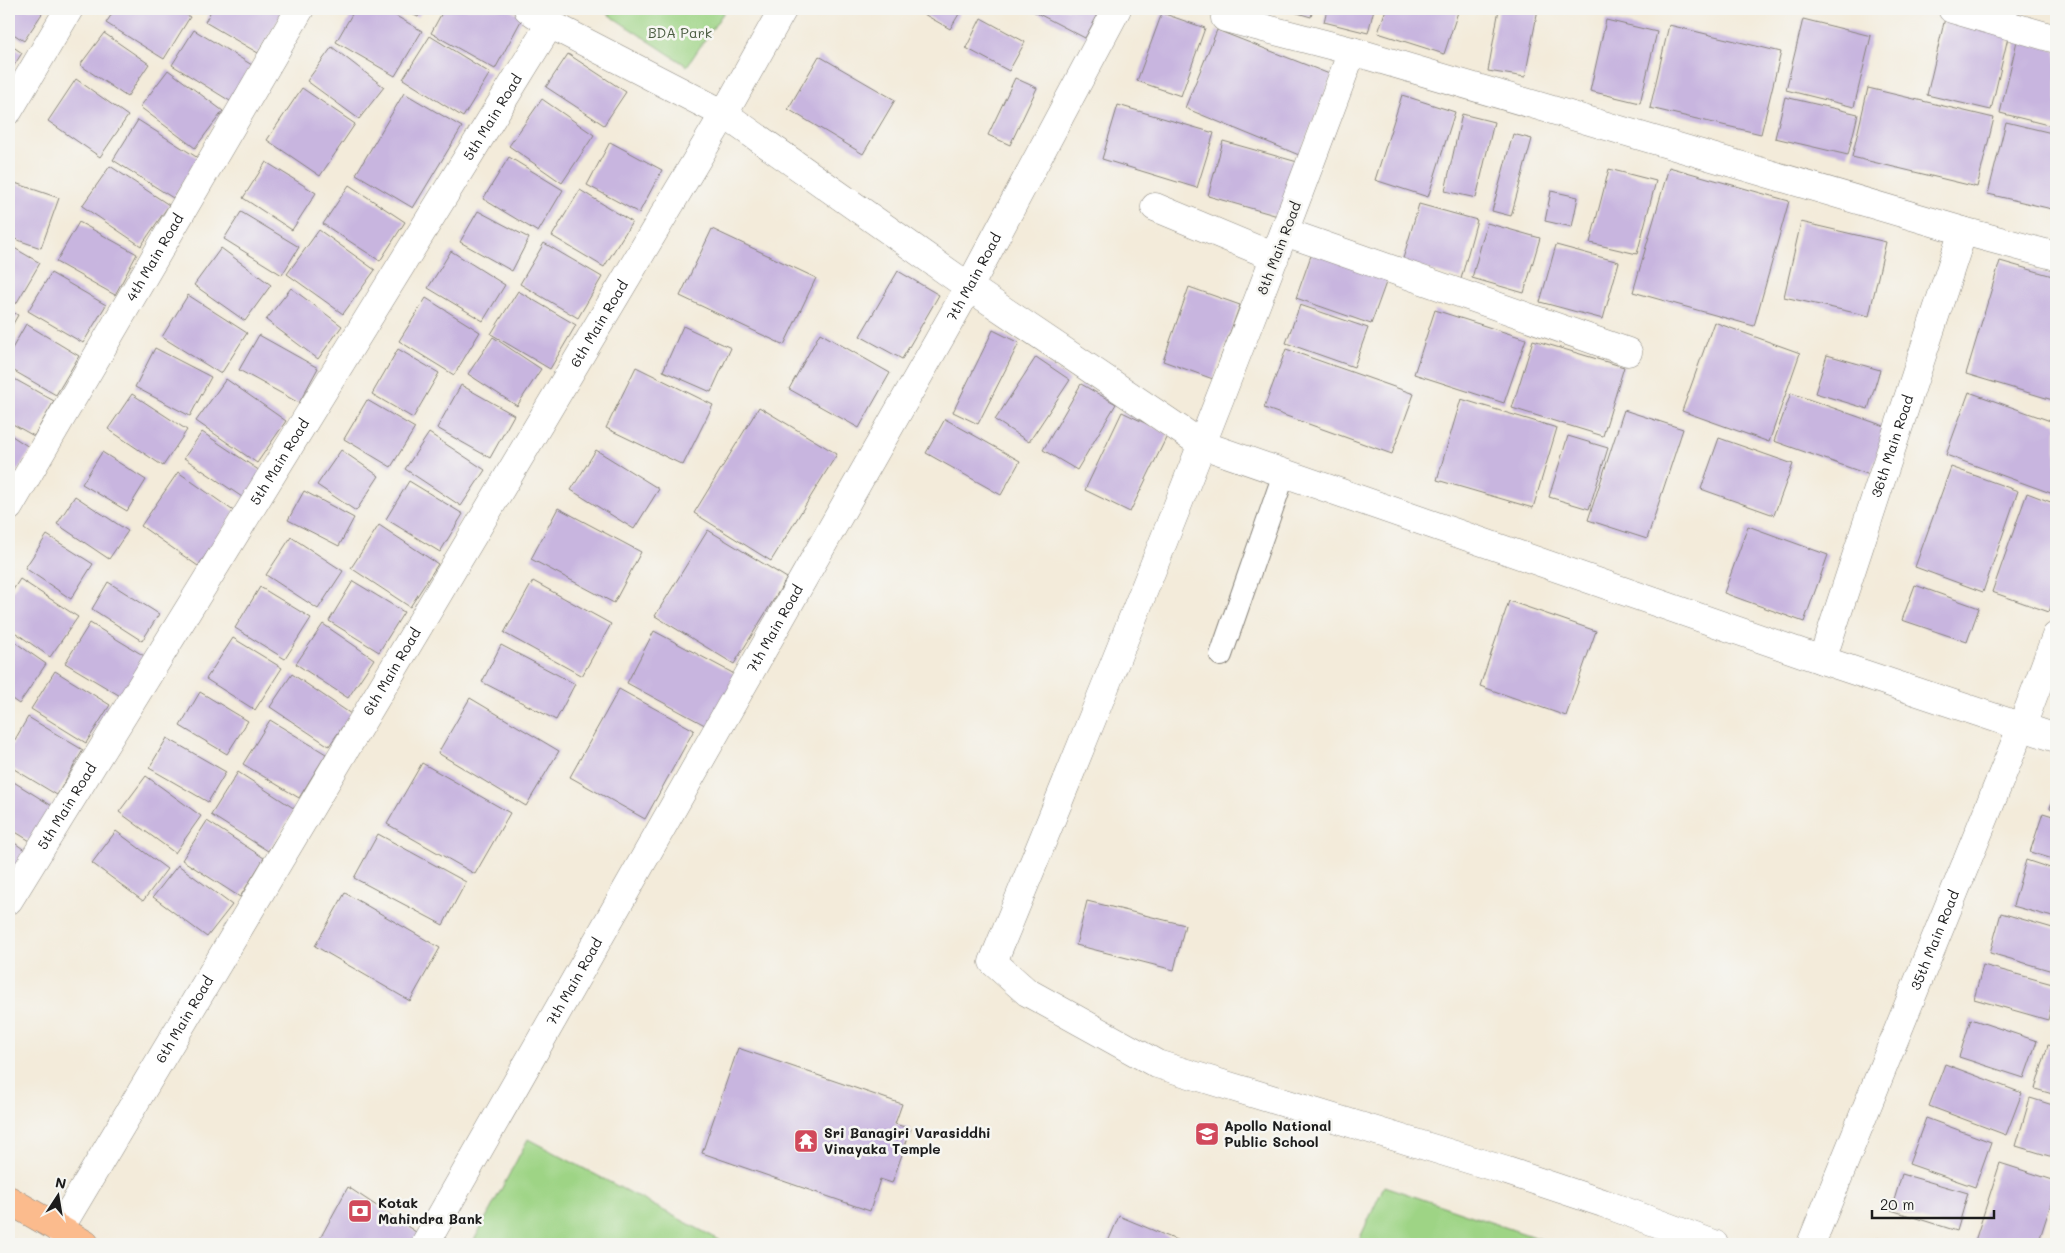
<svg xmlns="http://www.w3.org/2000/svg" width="2065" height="1253" viewBox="0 0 2065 1253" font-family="Mali,sans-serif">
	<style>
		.green { fill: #9ed485; stroke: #5d7850 }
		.building { fill: #c8b5df }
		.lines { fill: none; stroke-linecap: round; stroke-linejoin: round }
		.service-casing { stroke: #88847b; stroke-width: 24 }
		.minor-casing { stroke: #88847b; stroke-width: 29 }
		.trunk-casing { stroke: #88847b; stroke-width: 29 }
		.service { stroke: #fff; stroke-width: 22 }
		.minor { stroke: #fff; stroke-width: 28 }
		.trunk { stroke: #fbbb8d; stroke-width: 28 }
		.labels { text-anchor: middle; stroke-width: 5; stroke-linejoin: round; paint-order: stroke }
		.park-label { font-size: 14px; fill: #4a5c41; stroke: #f6f6f2 }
		.street-label { font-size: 14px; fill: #1c1c1c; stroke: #f6f6f2 }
		.poi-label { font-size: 14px; font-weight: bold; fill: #1c1c1c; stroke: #f6f6f2; text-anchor: start }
	</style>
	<rect width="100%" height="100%" fill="#f6f6f2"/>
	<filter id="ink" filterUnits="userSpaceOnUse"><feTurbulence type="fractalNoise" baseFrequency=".02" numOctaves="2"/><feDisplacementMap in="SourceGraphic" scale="10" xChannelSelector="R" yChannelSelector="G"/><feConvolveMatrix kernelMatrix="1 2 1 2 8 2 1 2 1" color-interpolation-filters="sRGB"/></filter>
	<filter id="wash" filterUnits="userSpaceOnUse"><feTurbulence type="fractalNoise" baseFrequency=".0096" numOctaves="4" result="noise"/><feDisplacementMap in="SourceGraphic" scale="20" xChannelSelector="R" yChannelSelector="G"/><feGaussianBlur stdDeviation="1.12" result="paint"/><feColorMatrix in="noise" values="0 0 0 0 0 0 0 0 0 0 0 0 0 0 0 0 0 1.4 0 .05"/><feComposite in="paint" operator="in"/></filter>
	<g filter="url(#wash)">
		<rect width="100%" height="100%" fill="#f3ebda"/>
		<g class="green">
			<path d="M600,9H726L687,66Z"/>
			<path d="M528,1139L727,1244H472Z"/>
			<path d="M1384,1186L1555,1244H1357Z"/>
		</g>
		<g id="blocks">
			<g class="building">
				<path d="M9,9H45L24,41L9,31Z"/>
				<path d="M115,9H177L190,17L164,59L106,23Z"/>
				<path d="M212,9H273L282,13L258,53L205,22Z"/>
				<path d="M355,9H384L422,31L395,76L336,42Z"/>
				<path d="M401,9H423L418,17Z"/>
				<path d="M444,9H508L523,17L495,69L431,33Z"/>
				<path d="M915,9H962L950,29Z"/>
				<path d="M1029,9H1101L1085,38Z"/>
				<path d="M1284,9H1313L1311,17Z"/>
				<path d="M1327,9H1374L1368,33L1324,22Z"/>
				<path d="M1386,9H1459L1444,54L1378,33Z"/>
				<path d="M1499,9H1538L1525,77L1488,71Z"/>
				<path d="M1162,13L1205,28L1181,96L1137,81Z"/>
				<path d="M981,18L1025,42L1009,71L966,48Z"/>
				<path d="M1945,18L2009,33L1991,110L1927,95Z"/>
				<path d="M1803,19L1871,36L1854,107L1786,90Z"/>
				<path d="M1606,20L1657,32L1640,103L1590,91Z"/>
				<path d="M1669,25L1781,52L1761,134L1650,108Z"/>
				<path d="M194,30L252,65L230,101L172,65Z"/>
				<path d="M1217,30L1332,75L1299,155L1185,108Z"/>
				<path d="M104,33L149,64L127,97L80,65Z"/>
				<path d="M430,36L490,73L463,117L403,79Z"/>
				<path d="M2017,41L2056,50V127L2000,113Z"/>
				<path d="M9,44L22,53L9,73Z"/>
				<path d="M332,47L384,87L359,119L307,81Z"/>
				<path d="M568,54L626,92L604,125L546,87Z"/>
				<path d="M819,56L895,100L863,154L788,109Z"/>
				<path d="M168,70L223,111L195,148L140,107Z"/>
				<path d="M1015,78L1037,88L1010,145L988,135Z"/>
				<path d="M76,79L128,116L100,157L48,121Z"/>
				<path d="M302,88L355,124L320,176L267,140Z"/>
				<path d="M1868,88L1994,118L1977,187L1852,157Z"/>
				<path d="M404,93L462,127L413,208L356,174Z"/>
				<path d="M1402,95L1455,112L1428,197L1375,180Z"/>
				<path d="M1785,97L1858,114L1848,155L1775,138Z"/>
				<path d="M542,99L594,135L562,183L509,146Z"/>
				<path d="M1118,105L1214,133L1197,188L1102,159Z"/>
				<path d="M1462,114L1494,122L1476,198L1445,191Z"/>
				<path d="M138,120L198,158L173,198L113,160Z"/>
				<path d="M2006,122L2056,134V210L1988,194Z"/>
				<path d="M1513,134L1532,139L1511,216L1492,211Z"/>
				<path d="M1223,141L1301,163L1285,218L1208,196Z"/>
				<path d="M610,142L662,170L639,213L587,185Z"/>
				<path d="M509,157L563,190L538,232L483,199Z"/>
				<path d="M266,162L316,193L292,230L243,198Z"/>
				<path d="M110,166L169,205L141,246L82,206Z"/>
				<path d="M1669,167L1789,201L1754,326L1633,292Z"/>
				<path d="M1609,169L1656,181L1637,254L1590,243Z"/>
				<path d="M12,182L59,198L41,248L9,237V191Z"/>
				<path d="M349,185L405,222L380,261L323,224Z"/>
				<path d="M580,190L632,222L604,267L552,236Z"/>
				<path d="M1551,191L1578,197L1572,227L1545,221Z"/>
				<path d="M1419,204L1477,220L1461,279L1402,262Z"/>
				<path d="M478,211L529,238L512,271L460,242Z"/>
				<path d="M241,212L299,247L282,275L224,239Z"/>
				<path d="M79,222L137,254L115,295L56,262Z"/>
				<path d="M1801,222L1886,242L1869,316L1784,297Z"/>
				<path d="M1487,223L1540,238L1524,293L1472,278Z"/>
				<path d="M712,229L816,278L784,345L680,296Z"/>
				<path d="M319,230L375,270L343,314L287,274Z"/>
				<path d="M544,243L602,277L578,318L520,284Z"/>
				<path d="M9,245L40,263L16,304L9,300Z"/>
				<path d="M1556,245L1619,262L1603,319L1540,302Z"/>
				<path d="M221,248L271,285L245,321L194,285Z"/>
				<path d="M1313,250L1388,277L1371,324L1296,298Z"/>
				<path d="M451,251L505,285L483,321L428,288Z"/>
				<path d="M2000,261L2056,277V401L1966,374Z"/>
				<path d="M898,271L939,295L902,359L860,336Z"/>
				<path d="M51,273L106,305L83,343L28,311Z"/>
				<path d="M1189,287L1240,305L1213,379L1163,361Z"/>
				<path d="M291,288L342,326L318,359L266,320Z"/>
				<path d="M518,291L576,325L550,369L491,334Z"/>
				<path d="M188,295L247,333L221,374L162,337Z"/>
				<path d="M426,298L480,332L454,375L399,341Z"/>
				<path d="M1300,305L1368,328L1354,367L1286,343Z"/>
				<path d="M9,310L18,315L9,331Z"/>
				<path d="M1435,310L1526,339L1504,403L1414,374Z"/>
				<path d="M1714,322L1800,353L1769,442L1682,411Z"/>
				<path d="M26,324L79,356L56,395L9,368V354Z"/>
				<path d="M683,326L731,348L711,392L663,371Z"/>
				<path d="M993,330L1019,343L978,424L953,412Z"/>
				<path d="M820,333L890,373L859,428L789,389Z"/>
				<path d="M259,335L318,368L299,403L239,370Z"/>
				<path d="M493,337L541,369L517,406L468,374Z"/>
				<path d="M1533,340L1624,367L1603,436L1512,408Z"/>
				<path d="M155,348L211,377L190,416L135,387Z"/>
				<path d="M398,349L439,373L413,418L372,394Z"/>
				<path d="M1286,349L1414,394L1392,454L1264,408Z"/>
				<path d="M1827,355L1880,370L1868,409L1815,393Z"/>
				<path d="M1036,357L1070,380L1029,442L995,420Z"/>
				<path d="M636,367L713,405L683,465L606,428Z"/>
				<path d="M9,376L54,401L34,436L9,422Z"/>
				<path d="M226,379L286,421L257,463L196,421Z"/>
				<path d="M1081,384L1116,404L1077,470L1043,450Z"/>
				<path d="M461,385L514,415L490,458L437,428Z"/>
				<path d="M1969,392L2056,423V495L1946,455Z"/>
				<path d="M1791,393L1887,427L1870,475L1774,441Z"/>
				<path d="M132,394L187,430L163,466L108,429Z"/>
				<path d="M1461,399L1557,428L1533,508L1437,480Z"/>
				<path d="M367,400L415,428L391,467L344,439Z"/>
				<path d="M759,407L837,454L771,561L694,513Z"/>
				<path d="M1624,410L1683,429L1647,539L1588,520Z"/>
				<path d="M1122,412L1168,434L1130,512L1085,490Z"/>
				<path d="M945,419L1020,461L1001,495L926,453Z"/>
				<path d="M202,432L263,473L245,499L184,458Z"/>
				<path d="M429,433L485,470L461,506L405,469Z"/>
				<path d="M9,434L32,449L9,482Z"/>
				<path d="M1568,436L1608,448L1589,509L1549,497Z"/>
				<path d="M1719,438L1793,464L1774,515L1701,489Z"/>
				<path d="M341,450L379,476L356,511L317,485Z"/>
				<path d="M596,450L659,489L634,529L571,490Z"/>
				<path d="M102,452L146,480L127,511L82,484Z"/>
				<path d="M1951,467L2018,491L1983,592L1915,567Z"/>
				<path d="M178,472L235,512L198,566L141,526Z"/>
				<path d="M409,481L463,514L440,552L386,519Z"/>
				<path d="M304,491L354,518L339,546L288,520Z"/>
				<path d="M2027,493L2056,504V592L2049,612L1992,592Z"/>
				<path d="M75,496L128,531L109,559L57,524Z"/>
				<path d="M558,508L641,552L614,603L531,559Z"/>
				<path d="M379,525L438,564L410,607L351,568Z"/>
				<path d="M1748,526L1828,555L1804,622L1724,593Z"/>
				<path d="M708,530L787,578L734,664L655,616Z"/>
				<path d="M47,535L93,564L71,599L25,568Z"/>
				<path d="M291,537L343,571L318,609L266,575Z"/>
				<path d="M20,579L78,617L50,657L9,628V596Z"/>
				<path d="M353,581L404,612L379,652L329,621Z"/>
				<path d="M533,581L611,624L582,676L504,633Z"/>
				<path d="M108,582L159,614L142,641L92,609Z"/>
				<path d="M1915,585L1979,608L1967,642L1902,620Z"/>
				<path d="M260,587L311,618L285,659L235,628Z"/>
				<path d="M1509,601L1596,631L1566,716L1480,686Z"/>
				<path d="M90,623L146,657L122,697L65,663Z"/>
				<path d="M323,624L374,659L348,698L296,664Z"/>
				<path d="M654,631L742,678L714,730L627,683Z"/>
				<path d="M9,638L46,664L19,704L9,697Z"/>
				<path d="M233,638L282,668L255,710L206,679Z"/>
				<path d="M501,645L575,684L556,720L482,682Z"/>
				<path d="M55,671L110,705L86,743L31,709Z"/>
				<path d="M292,674L351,714L329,746L270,707Z"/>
				<path d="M619,689L694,730L645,819L570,777Z"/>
				<path d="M200,692L248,721L227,754L180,726Z"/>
				<path d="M470,698L559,751L526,806L438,753Z"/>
				<path d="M28,717L83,750L57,795L9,766V750Z"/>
				<path d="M270,720L326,754L299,798L243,764Z"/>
				<path d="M167,738L226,772L208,802L149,768Z"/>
				<path d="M422,763L510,813L475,874L387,824Z"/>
				<path d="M238,772L295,809L268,851L211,815Z"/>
				<path d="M146,776L201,816L175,853L119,812Z"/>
				<path d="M9,779L57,809L35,844L9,828Z"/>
				<path d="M2056,789V810L2050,808Z"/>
				<path d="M2043,813L2056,817V860L2030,852Z"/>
				<path d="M207,821L264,858L240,897L182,860Z"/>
				<path d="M116,831L167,869L143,901L92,863Z"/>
				<path d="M378,834L466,882L443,925L354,878Z"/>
				<path d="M9,839L26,851L9,877Z"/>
				<path d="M2026,860L2056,870V918L2013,906Z"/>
				<path d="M178,865L232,905L207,937L153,897Z"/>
				<path d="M345,893L440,948L410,1001L315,946Z"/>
				<path d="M1087,901L1185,925L1174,970L1076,945Z"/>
				<path d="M2001,913L2056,929V972L1990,953Z"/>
				<path d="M1983,965L2056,985L2048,1020L1974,999Z"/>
				<path d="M1971,1019L2037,1041L2024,1078L1959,1057Z"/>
				<path d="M2048,1045L2056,1047V1095L2035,1089Z"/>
				<path d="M738,1048L902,1104L895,1124L911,1129L892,1183L880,1179L870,1211L702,1153Z"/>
				<path d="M1945,1064L2022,1093L2006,1135L1929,1106Z"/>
				<path d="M2030,1098L2056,1106V1158L2016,1146Z"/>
				<path d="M1926,1118L1991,1142L1975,1187L1909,1164Z"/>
				<path d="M2000,1163L2056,1181V1188L2038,1244H1974Z"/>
				<path d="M1902,1174L1968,1193L1957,1231L1891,1210Z"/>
				<path d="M348,1187L422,1236L417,1244H317Z"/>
				<path d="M1119,1216L1186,1244H1107Z"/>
				<path d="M1876,1238L1897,1244H1874Z"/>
			</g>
		</g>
	</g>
	<g filter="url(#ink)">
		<use href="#blocks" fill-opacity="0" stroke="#88847b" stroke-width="1"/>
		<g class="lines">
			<defs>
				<path id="service" d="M1221,655L1284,474"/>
				<g id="minor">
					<path d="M528,9L550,24L724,114L969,287L1203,445L1822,660L2056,738"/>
					<path d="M1952,9L2056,39"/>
					<path d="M1225,18L1352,51L1963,231L2056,256"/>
					<path d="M1352,51C1239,357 1117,660 993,962L1027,992L1157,1064L1507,1171L1603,1203L1714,1244"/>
					<path d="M9,110L69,9"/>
					<path d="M1155,207L1275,257"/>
					<path d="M1285,232L1628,352"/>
					<path id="s1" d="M9,507L300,9"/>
					<path id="s2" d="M1822,660L1963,231"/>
					<path id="s3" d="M9,900L550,24"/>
					<path id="s4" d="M59,1230L724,114L783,9"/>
					<path id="s5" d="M425,1244L969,287L1117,9"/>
					<path id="s6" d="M1811,1244L2022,726L2056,636"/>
				</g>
				<path id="trunk" d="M9,1200L85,1244"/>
			</defs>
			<use href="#service" class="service-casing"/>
			<use href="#minor" class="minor-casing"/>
			<use href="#trunk" class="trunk-casing"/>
			<use href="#service" class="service"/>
			<use href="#minor" class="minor"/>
			<use href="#trunk" class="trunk"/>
		</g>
	</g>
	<defs>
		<symbol id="school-square" viewBox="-11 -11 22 22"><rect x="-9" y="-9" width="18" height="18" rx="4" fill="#d1495b" stroke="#f6f6f2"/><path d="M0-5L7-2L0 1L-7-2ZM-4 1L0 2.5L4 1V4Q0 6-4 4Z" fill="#fff"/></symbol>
		<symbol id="temple-square" viewBox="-11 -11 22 22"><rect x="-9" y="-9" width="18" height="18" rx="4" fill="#d1495b" stroke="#f6f6f2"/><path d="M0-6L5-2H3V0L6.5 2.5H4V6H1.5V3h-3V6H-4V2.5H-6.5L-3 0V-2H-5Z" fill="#fff"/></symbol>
		<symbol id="bank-square" viewBox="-11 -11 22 22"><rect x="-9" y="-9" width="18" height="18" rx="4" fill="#d1495b" stroke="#f6f6f2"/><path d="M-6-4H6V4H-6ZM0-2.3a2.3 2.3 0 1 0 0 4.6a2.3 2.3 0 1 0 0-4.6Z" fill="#fff"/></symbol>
	</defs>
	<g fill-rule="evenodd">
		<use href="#school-square" x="1193" y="1120" width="28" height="28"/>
		<use href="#temple-square" x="792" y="1127" width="28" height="28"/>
		<use href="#bank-square" x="346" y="1197" width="28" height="28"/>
	</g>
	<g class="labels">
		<g class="park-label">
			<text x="680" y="38">BDA Park</text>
		</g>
		<g class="street-label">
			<text dy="5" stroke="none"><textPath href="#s3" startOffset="920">5th Main Road</textPath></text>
			<text transform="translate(1279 248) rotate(-69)" y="5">8th Main Road</text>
			<text dy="5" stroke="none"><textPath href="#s1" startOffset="289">4th Main Road</textPath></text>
			<text dy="5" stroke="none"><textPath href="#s5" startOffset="1112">7th Main Road</textPath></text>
			<text dy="5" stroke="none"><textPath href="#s4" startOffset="1055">6th Main Road</textPath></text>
			<text dy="5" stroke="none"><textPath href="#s2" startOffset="225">36th Main Road</textPath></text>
			<text dy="5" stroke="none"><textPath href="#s3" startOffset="515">5th Main Road</textPath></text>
			<text dy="5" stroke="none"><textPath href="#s5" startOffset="708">7th Main Road</textPath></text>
			<text dy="5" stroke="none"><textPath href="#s4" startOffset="650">6th Main Road</textPath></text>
			<text dy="5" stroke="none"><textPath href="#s3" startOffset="110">5th Main Road</textPath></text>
			<text dy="5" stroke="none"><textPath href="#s6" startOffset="328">35th Main Road</textPath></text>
			<text dy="5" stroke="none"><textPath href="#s5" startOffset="302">7th Main Road</textPath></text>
			<text dy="5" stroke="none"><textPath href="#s4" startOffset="245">6th Main Road</textPath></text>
		</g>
		<g class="poi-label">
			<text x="1224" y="1131">Apollo National<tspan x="1224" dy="16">Public School</tspan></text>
			<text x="824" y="1138">Sri Banagiri Varasiddhi<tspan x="824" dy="16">Vinayaka Temple</tspan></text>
			<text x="378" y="1208">Kotak<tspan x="378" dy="16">Mahindra Bank</tspan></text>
		</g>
	</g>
	<rect width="2065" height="1253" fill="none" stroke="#f6f6f2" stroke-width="30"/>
	<g transform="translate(58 1196) rotate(12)" stroke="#f6f6f2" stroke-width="4" paint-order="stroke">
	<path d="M0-4L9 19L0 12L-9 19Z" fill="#1c1c1c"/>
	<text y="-8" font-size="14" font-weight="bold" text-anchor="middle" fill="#1c1c1c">N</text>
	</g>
	<path d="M1872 1210v8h122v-8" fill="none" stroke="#1c1c1c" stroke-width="2.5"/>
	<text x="1880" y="1210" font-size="15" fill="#1c1c1c" stroke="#f6f6f2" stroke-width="4" paint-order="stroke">20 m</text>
</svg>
